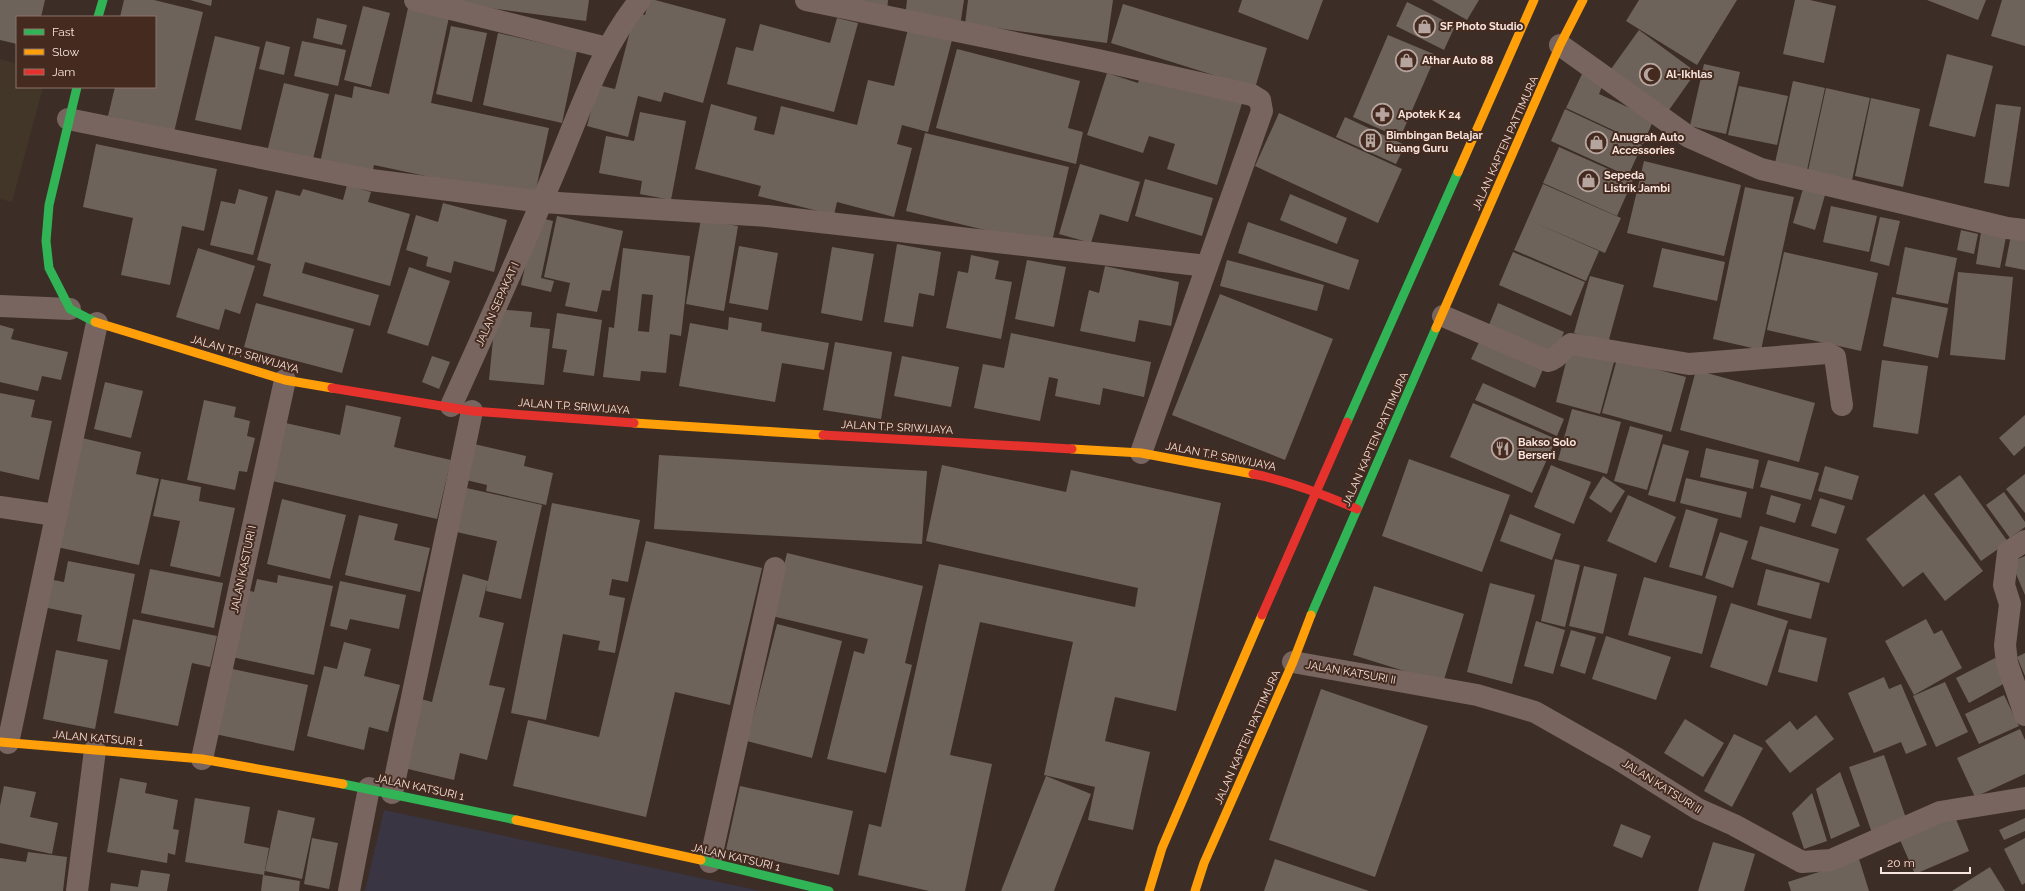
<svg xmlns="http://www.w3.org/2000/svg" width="2025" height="891" viewBox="0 0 2025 891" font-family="Raleway,sans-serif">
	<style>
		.commercial { fill: #393543 }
		.education { fill: #413627 }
		.building { fill: #6e635b; fill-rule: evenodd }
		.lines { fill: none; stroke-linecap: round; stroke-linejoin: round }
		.street { stroke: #78655f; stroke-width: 22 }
		.fast { stroke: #30b455; stroke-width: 9 }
		.slow { stroke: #ff9f0a; stroke-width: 9 }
		.jam { stroke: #e5322d; stroke-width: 9 }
		.labels { text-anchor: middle; stroke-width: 4; stroke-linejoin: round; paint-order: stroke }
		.poi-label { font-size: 11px; font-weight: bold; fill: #f8e5de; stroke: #442a1f; text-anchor: start }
		.street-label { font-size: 11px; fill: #f8e5de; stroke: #442a1f }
	</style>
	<rect width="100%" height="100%" fill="#3c2e27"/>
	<path class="commercial" d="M384,810L761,891H365Z"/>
	<path class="education" d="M0,59L17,64V87H43L12,202L0,199Z"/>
	<g class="building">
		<path d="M0,0H45L41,17H17V44L0,40Z"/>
		<path d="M124,0H154L203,12L174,132L108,116L115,87H155V17H120Z"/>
		<path d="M190,0H212L211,6Z"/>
		<path d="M452,0H589L586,21L452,3Z"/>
		<path d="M649,0H655L726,19L703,103L664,92L661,102L638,96L628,137L587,126L598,85L615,89L635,12L645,15Z"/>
		<path d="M851,0H888L887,11Z"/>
		<path d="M907,0H964L960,26L905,19Z"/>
		<path d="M968,0H1113L1107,43L965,24Z"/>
		<path d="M1242,0H1323L1308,40L1238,12Z"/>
		<path d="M1432,0H1479L1467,20Z"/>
		<path d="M1639,0H1737L1697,65L1626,21Z"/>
		<path d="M1795,0H1810L1836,6L1824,63L1783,54Z"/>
		<path d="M1927,0H1986L1978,20Z"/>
		<path d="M2002,0H2025V46L1991,36Z"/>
		<path d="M1407,2L1455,26L1444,50L1396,26Z"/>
		<path d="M1123,4L1267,48L1255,88L1111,43Z"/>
		<path d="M363,6L390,13L371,87L344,80Z"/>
		<path d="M408,8L449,17L431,103L549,128L534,199L374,165L372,175L320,163L335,94L352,98L354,86L389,94Z"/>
		<path d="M317,18L347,25L342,45L313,38Z"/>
		<path d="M837,18L858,23L834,112L727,84L736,47L753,51L760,24L830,43Z"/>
		<path d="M451,26L487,33L472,102L436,94Z"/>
		<path d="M908,29L952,40L928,132L902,125L897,144L912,148L894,217L837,202L834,215L758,196L761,186L695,169L711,104L757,117L754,130L774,135L781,106L857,125L868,80L894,86Z"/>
		<path d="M1639,30L1696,72L1664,117L1606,76Z"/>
		<path d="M498,33L577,51L562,123L483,105Z"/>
		<path d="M1388,35L1436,55L1400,138L1353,117Z"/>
		<path d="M215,36L260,47L241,130L195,120Z"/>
		<path d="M266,41L290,47L284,75L259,69Z"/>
		<path d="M302,41L346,50L338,86L294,76Z"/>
		<path d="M957,49L1080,81L1068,128L1083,132L1076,164L936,128Z"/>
		<path d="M1947,54L1993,66L1975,137L1929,126Z"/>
		<path d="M1704,64L1740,72L1726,134L1690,126Z"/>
		<path d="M1142,71L1242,103L1217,185L1167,169L1175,144L1149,136L1143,153L1087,135L1107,73L1138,83Z"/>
		<path d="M1582,74L1603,84L1599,94L1654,119L1643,144L1566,108Z"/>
		<path d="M1793,81L1825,88L1807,170L1775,163Z"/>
		<path d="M284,83L329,94L312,163L267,152Z"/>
		<path d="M1739,86L1788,96L1777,145L1728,135Z"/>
		<path d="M1826,88L1870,98L1852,180L1808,171Z"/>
		<path d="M1871,98L1920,109L1903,187L1855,176Z"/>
		<path d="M1996,104L2021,107L2009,187L1984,183Z"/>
		<path d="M1565,109L1642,145L1628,176L1551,141Z"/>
		<path d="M640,112L686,121L671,200L640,194L642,181L599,173L606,136L634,141Z"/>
		<path d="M1279,113L1402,169L1378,223L1255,166Z"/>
		<path d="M1345,117L1405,145L1396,164L1336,137Z"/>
		<path d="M925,133L1069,167L1051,246L906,211Z"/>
		<path d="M96,144L217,169L204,231L182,226L170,285L121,275L133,218L83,207Z"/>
		<path d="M1559,147L1633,180L1617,216L1543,183Z"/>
		<path d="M1644,161L1741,185L1724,256L1627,233Z"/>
		<path d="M1080,164L1140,182L1128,222L1100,214L1091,243L1059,234Z"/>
		<path d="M1145,179L1213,198L1202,236L1135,216Z"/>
		<path d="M1543,184L1621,218L1605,253L1531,221L1599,251L1586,281L1514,250Z"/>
		<path d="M347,185L371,192L368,202L410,214L390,286L305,262L302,273L379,295L370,326L263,296L271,264L257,260L276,190L300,196L303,189L343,200Z"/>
		<path d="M1745,187L1794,197L1761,350L1713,339Z"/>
		<path d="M239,189L268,197L253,255L210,245L221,201L235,204Z"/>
		<path d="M1803,189L1825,195L1815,230L1793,223Z"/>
		<path d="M1290,194L1347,218L1337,244L1280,220Z"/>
		<path d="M443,203L507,220L494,272L454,261L451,273L426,266L428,257L406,250L416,215L438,222Z"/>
		<path d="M1831,206L1877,216L1869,252L1823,242Z"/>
		<path d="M557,216L623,231L610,291L602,290L597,312L565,306L570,283L544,277Z"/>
		<path d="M536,217L553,221L541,278L554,281L551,292L521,285Z"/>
		<path d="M1880,217L1900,221L1889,266L1870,261Z"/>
		<path d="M701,219L738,226L724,311L686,304Z"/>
		<path d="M1248,222L1359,260L1349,290L1238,253Z"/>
		<path d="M1961,230L1978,234L1974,254L1957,250Z"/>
		<path d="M1981,232L2006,237L2000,268L1976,264Z"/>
		<path d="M2011,235L2025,237V270L2005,266Z"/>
		<path d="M897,244L941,252L934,296L919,293L913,327L884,322Z"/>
		<path d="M739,246L778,253L768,310L729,303Z"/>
		<path d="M832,247L874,254L862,321L821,313Z"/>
		<path d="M1905,247L1957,258L1948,304L1896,294Z"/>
		<path d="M198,248L255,266L240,314L225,309L219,330L176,317Z"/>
		<path d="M623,248L690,256L681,336L670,334L666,373L641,371L640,381L603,377L609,327L614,328ZM642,294L653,295L649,332L638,331Z"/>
		<path d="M1662,248L1725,262L1717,301L1653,287Z"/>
		<path d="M1513,252L1585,282L1571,316L1499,285Z"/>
		<path d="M1784,252L1878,273L1861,351L1767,330Z"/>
		<path d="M971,255L999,261L995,279L1012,282L1001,339L946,328L958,271L968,273Z"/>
		<path d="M1027,260L1066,267L1054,327L1015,319Z"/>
		<path d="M1227,260L1324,285L1317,311L1220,286Z"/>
		<path d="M1105,266L1179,282L1171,326L1139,320L1135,342L1080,331L1089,290L1099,293Z"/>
		<path d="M409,267L450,281L428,346L387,333Z"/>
		<path d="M1958,272L2013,277L2005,360L1950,355Z"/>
		<path d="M1590,276L1624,285L1608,343L1574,333Z"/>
		<path d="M1220,294L1333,339L1285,460L1172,415Z"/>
		<path d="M1892,297L1948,308L1938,358L1883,346Z"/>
		<path d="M256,303L354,329L342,373L244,347Z"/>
		<path d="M1498,303L1564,332L1555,354L1489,325Z"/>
		<path d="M496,309L532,312L530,327L550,329L544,385L489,380Z"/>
		<path d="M557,313L602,320L594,376L563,372L567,350L552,348Z"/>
		<path d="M729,317L762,323L761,331L829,343L824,370L782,363L775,402L679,386L690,323L728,330Z"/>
		<path d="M0,325L14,329L11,339L68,352L61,380L42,376L38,391L0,382Z"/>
		<path d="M1011,333L1151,362L1144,397L1103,388L1100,405L1055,396L1058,379L1049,377L1040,421L974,408L983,364L1004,368Z"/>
		<path d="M1481,338L1544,367L1535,388L1471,359Z"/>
		<path d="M835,342L892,352L881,419L823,410Z"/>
		<path d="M1569,350L1614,362L1600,414L1556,402Z"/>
		<path d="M432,356L450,362L439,389L422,382Z"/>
		<path d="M902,356L959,367L951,407L894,396Z"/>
		<path d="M1617,359L1686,377L1671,432L1602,413Z"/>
		<path d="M1882,360L1928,366L1918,434L1873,427Z"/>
		<path d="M1696,370L1815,403L1799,462L1680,430Z"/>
		<path d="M105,382L143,391L131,438L94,429Z"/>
		<path d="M1483,383L1564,419L1557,436L1475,400Z"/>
		<path d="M0,393L35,400L31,417L52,421L39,480L0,471Z"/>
		<path d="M204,400L236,407L234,417L250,421L247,436L255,438L247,472L239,471L235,490L187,480Z"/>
		<path d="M1473,403L1556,439L1532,493L1450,457Z"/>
		<path d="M346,405L401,417L394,447L451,460L437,519L268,480L281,422L340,435Z"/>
		<path d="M1572,409L1621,422L1607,474L1558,460Z"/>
		<path d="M2025,415V446L2014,456L1999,438Z"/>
		<path d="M1630,426L1663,435L1647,490L1614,481Z"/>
		<path d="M82,438L141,452L136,474L159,479L139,565L57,547Z"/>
		<path d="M474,444L526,456L524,466L553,473L546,505L486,491L487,485L466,480Z"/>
		<path d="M1663,444L1689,451L1675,502L1648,495Z"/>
		<path d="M1706,448L1759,460L1753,489L1700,477Z"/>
		<path d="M659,455L927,471L922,544L654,529Z"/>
		<path d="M1409,459L1510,495L1482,572L1382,536Z"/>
		<path d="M1768,460L1819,473L1811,500L1760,487Z"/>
		<path d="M942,465L1066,492L1071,470L1221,503L1176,711L1115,697L1105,741L1150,752L1133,830L1088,820L1095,787L1044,775L1073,642L980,622L950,755L992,764L965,891H929L858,875L869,824L881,827L939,564L1135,607L1138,588L926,541Z"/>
		<path d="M1551,465L1591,482L1574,524L1534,507Z"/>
		<path d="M1825,466L1859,476L1852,500L1818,491Z"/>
		<path d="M2025,474V513L2006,489Z"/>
		<path d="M1960,475L2008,542L1981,561L1934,494Z"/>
		<path d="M1603,476L1625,491L1611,513L1589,498Z"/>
		<path d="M1686,478L1747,492L1741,518L1680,503Z"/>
		<path d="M161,479L201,487L199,501L235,508L220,577L170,566L180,521L153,516Z"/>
		<path d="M462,487L542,505L521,599L486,591L487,584L479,617L504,623L489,685L505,688L487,760L460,753L454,780L404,768L421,699L432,702L463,574L488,581L497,541L452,531Z"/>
		<path d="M2004,492L2025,522V527L2010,538L1986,505Z"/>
		<path d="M1924,494L1983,571L1945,601L1923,572L1903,587L1866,539Z"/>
		<path d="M1628,495L1676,517L1656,563L1607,541Z"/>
		<path d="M1771,495L1801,504L1795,523L1766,514Z"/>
		<path d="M1820,498L1845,506L1836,534L1811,526Z"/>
		<path d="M282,499L346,515L330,579L267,564Z"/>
		<path d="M552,503L640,520L628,582L612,579L609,595L625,598L615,653L598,650L600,641L563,634L546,720L511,713Z"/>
		<path d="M1686,509L1718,519L1702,576L1669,567Z"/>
		<path d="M1510,514L1561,534L1552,560L1500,541Z"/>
		<path d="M359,515L398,524L394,540L430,548L420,592L345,575Z"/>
		<path d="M1760,526L1839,549L1829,583L1751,559Z"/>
		<path d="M1720,532L1748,541L1733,588L1705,578Z"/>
		<path d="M646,541L762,568L730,705L675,692L646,817L513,786L528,720L599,737Z"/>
		<path d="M787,553L923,586L905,663L912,665L886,773L827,759L854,651L864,654L868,639L772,616Z"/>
		<path d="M2025,556V595L2011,562Z"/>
		<path d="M1555,559L1580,565L1565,627L1541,621Z"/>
		<path d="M68,561L135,574L120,650L77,641L82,615L43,607L48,579L64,582Z"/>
		<path d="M1584,566L1617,574L1603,634L1569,626Z"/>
		<path d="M150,569L223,583L214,628L141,613Z"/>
		<path d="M1766,569L1820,583L1811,619L1757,605Z"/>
		<path d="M278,575L333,586L314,675L232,657L247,590L254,592L257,579L277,583Z"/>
		<path d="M1644,577L1717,596L1702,654L1628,635Z"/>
		<path d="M340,581L406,595L399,629L350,619L347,630L330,626Z"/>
		<path d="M1490,583L1535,595L1512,684L1467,672Z"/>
		<path d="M1374,586L1464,614L1443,683L1353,655Z"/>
		<path d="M1731,603L1788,621L1767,686L1710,667Z"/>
		<path d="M133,619L217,636L210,667L192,663L178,726L114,713Z"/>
		<path d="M1926,619L1934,634L1942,630L1962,668L1914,695L1885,641Z"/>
		<path d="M1536,621L1565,630L1553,674L1524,666Z"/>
		<path d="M777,624L842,641L812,758L747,741Z"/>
		<path d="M1789,629L1827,638L1817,682L1778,672Z"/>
		<path d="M1571,630L1596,637L1585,674L1560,666Z"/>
		<path d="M1606,636L1671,657L1656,700L1592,679Z"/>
		<path d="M344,642L371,649L364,676L400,685L388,732L369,727L364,750L307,736L324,666L337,669Z"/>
		<path d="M56,650L108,660L95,729L43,719Z"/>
		<path d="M2025,653V676L2017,657Z"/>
		<path d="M1995,658L2007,682L1969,703L1956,678Z"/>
		<path d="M228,668L308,685L294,751L215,734Z"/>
		<path d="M1884,677L1889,689L1901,684L1927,745L1906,754L1901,742L1874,753L1848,693Z"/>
		<path d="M1945,682L1968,732L1936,747L1913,696Z"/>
		<path d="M1321,689L1428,726L1375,877L1269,840Z"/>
		<path d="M2004,695L2019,726L1979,744L1965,714Z"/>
		<path d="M1816,715L1834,739L1790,773L1765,741L1790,721L1797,730Z"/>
		<path d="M1685,719L1724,743L1703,777L1664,753Z"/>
		<path d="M2020,729L2025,740V774L1975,797L1957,758Z"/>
		<path d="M1734,734L1763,748L1732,807L1704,791Z"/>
		<path d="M1884,755L1907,821L1872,833L1849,767Z"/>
		<path d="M1840,772L1860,826L1831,839L1816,789Z"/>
		<path d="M1046,776L1091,794L1058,880L1054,891H1001Z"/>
		<path d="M120,778L147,783L145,793L178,800L173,829L179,830L175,855L168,853L167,863L107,852Z"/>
		<path d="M4,786L36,792L30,817L58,823L52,854L0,843V806Z"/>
		<path d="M740,786L853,811L839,875L726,850Z"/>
		<path d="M1812,793L1827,841L1804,849L1792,813Z"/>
		<path d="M195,798L250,807L244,843L269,848L264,875L185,862Z"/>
		<path d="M278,810L315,818L302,879L265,871Z"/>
		<path d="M1955,817L1969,851L1915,874L1900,840Z"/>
		<path d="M2025,818V831L2004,840L1999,830Z"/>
		<path d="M1621,824L1651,836L1642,858L1613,846Z"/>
		<path d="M312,838L338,843L329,889L304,884Z"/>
		<path d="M2025,838V883L2022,885L2004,849Z"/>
		<path d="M1713,842L1755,854L1744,891H1698Z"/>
		<path d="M28,852L67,857L63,891H0V858L26,862Z"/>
		<path d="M1275,859L1369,891H1264Z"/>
		<path d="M1859,859L1869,891H1791L1788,882Z"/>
		<path d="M1990,867L2005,891H1952Z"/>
		<path d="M141,870L170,874L167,891H110L111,883L138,887Z"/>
		<path d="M263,875L300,881L299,891H261Z"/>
	</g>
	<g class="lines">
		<g class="street">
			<path d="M415,0L607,48"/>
			<path d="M806,0L1098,60L1252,95L1260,100L1262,111L1141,453"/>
			<path d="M1560,45L1689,137L1761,169L2007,228L2025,230"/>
			<path d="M68,119L371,180L542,202L767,216L1207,266"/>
			<path d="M0,306L70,309"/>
			<path d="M1443,316L1548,361C1558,359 1562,349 1571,344L1689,364L1827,353L1835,357L1842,405"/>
			<path d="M451,406C486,329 521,251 554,173C579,115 599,50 640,0"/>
			<path d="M0,507L55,515"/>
			<path d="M2025,541L2008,552L2004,585L2010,604L2005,645L2007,663L2025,715"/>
			<path d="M1293,662L1477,695L1535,712L1618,759L1698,809L1734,825L1802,862L1831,860L1940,812L2025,798"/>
			<path d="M8,743L97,323"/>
			<path d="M202,759L285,380"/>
			<path d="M392,793L472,411"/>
			<path d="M710,862L775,568"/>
			<path d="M77,891L95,750"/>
			<path d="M349,891L369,788"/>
		</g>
		<g class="fast">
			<path d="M98,17L103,0"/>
			<path d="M77,87L49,205L46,241L49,268L70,309L95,322"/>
			<path d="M1347,422L1458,172"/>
			<path d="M1311,615L1436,328"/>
			<path d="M343,784L516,820"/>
			<path d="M701,860L829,891"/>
		</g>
		<g class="slow">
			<path d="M1458,172L1534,0"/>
			<path d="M95,322L285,380L332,388"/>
			<path d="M1436,328L1560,45L1583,0"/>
			<path d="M634,423L823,435"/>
			<path d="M1072,449L1141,453L1253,474"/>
			<path d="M0,742L202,759L343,784"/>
			<path d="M516,820L701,860"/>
			<path d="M1149,891L1162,848L1262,615"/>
			<path d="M1195,891L1204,863L1293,662L1311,615"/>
		</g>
		<g class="jam">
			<path d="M332,388L472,411L634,423"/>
			<path d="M823,435L1072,449"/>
			<path d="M1253,474C1290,481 1323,494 1357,509"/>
			<path d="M1262,615L1347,422"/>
		</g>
	</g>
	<defs>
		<symbol id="shop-ring" viewBox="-11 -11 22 22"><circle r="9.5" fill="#442a1f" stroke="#b6a59e" stroke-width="1.5"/><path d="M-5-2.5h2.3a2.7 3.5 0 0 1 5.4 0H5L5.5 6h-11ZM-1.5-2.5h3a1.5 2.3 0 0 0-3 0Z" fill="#b6a59e"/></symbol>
		<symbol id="mosque-ring" viewBox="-11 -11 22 22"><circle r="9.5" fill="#442a1f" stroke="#b6a59e" stroke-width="1.5"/><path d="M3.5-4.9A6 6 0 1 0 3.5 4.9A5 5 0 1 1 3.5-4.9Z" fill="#b6a59e"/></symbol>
		<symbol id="pharmacy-ring" viewBox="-11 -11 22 22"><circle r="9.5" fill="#442a1f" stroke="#b6a59e" stroke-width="1.5"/><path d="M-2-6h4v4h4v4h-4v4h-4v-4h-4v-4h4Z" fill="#b6a59e"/></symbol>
		<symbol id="building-ring" viewBox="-11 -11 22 22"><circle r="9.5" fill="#442a1f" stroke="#b6a59e" stroke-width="1.5"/><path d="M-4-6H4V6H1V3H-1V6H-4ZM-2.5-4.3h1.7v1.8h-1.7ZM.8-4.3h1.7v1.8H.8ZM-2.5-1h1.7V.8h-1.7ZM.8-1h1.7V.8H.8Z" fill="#b6a59e"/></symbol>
		<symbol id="restaurant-ring" viewBox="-11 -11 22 22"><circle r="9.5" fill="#442a1f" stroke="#b6a59e" stroke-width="1.5"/><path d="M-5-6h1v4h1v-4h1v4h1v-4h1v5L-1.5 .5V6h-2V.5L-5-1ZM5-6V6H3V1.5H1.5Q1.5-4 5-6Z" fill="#b6a59e"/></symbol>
	</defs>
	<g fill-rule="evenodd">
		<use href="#shop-ring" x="1412" y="14" width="25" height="25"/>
		<use href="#shop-ring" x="1394" y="48" width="25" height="25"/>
		<use href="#mosque-ring" x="1638" y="62" width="25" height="25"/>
		<use href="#pharmacy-ring" x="1370" y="102" width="25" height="25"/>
		<use href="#building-ring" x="1358" y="128" width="25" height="25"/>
		<use href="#shop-ring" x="1584" y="130" width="25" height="25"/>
		<use href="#shop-ring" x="1576" y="168" width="25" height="25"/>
		<use href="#restaurant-ring" x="1490" y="436" width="25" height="25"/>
	</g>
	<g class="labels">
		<g class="poi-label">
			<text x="1440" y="30">SF Photo Studio</text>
			<text x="1422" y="64">Athar Auto 88</text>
			<text x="1666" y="78">Al-Ikhlas</text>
			<text x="1398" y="118">Apotek K 24</text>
			<text x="1386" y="139">Bimbingan Belajar<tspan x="1386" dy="13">Ruang Guru</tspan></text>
			<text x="1612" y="141">Anugrah Auto<tspan x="1612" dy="13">Accessories</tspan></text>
			<text x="1604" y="179">Sepeda<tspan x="1604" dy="13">Listrik Jambi</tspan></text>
			<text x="1518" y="446">Bakso Solo<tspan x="1518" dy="13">Berseri</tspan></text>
		</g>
		<g class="street-label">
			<text transform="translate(1505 143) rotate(-66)" y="4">JALAN KAPTEN PATTIMURA</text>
			<text transform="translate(497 304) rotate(-66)" y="4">JALAN SEPAKAT I</text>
			<text transform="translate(245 354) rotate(16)" y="4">JALAN T.P. SRIWIJAYA</text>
			<text transform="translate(574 406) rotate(4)" y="4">JALAN T.P. SRIWIJAYA</text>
			<text transform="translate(897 427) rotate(3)" y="4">JALAN T.P. SRIWIJAYA</text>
			<text transform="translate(1375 439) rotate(-66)" y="4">JALAN KAPTEN PATTIMURA</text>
			<text transform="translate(1221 456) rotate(11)" y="4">JALAN T.P. SRIWIJAYA</text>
			<text transform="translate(243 569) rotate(-78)" y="4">JALAN KASTURI I</text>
			<text transform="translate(1351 672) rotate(10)" y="4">JALAN KATSURI II</text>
			<text transform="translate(1247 737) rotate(-66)" y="4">JALAN KAPTEN PATTIMURA</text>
			<text transform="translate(98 738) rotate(5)" y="4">JALAN KATSURI 1</text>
			<text transform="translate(1662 786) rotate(32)" y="4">JALAN KATSURI II</text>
			<text transform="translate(420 787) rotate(12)" y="4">JALAN KATSURI 1</text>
			<text transform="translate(736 857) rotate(13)" y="4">JALAN KATSURI 1</text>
		</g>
	</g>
	<rect x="16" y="16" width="140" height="72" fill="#442a1f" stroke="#8c756b"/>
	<rect x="24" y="29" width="20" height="6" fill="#30b455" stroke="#8c756b"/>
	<text x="52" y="36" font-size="12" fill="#f8e5de">Fast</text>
	<rect x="24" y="49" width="20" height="6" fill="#ff9f0a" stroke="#8c756b"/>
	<text x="52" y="56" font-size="12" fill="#f8e5de">Slow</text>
	<rect x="24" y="69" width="20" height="6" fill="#e5322d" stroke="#8c756b"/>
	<text x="52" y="76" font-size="12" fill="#f8e5de">Jam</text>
	<path d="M1881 867v6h89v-6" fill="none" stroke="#f8e5de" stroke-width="2"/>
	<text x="1887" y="867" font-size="12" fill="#f8e5de" stroke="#442a1f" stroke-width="3" paint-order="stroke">20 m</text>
</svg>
